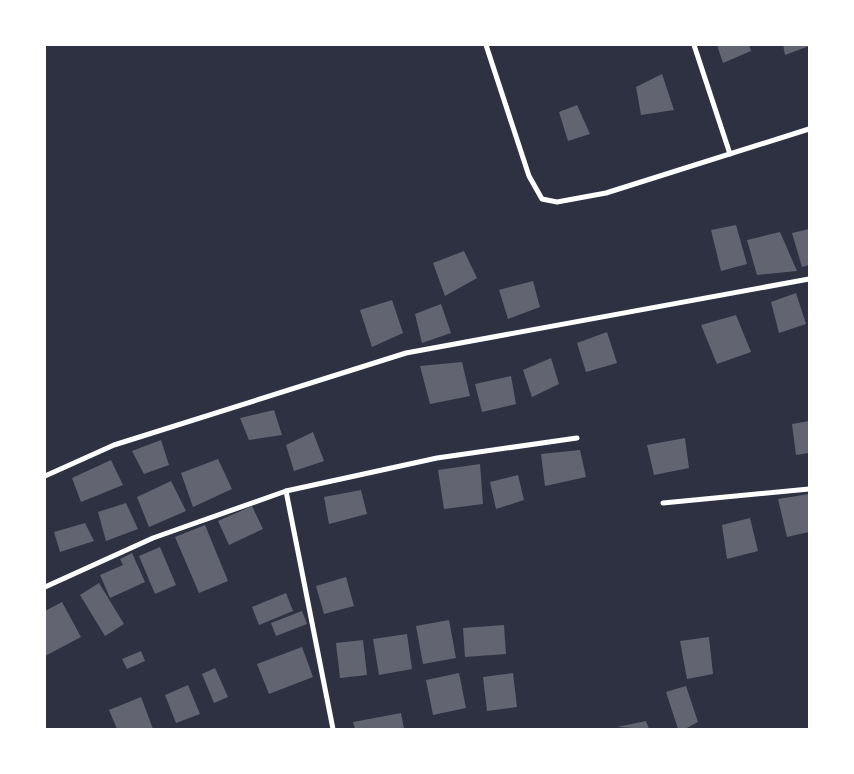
<svg xmlns="http://www.w3.org/2000/svg" width="854" height="774" viewBox="0 0 854 774" font-family="'Roboto Condensed',sans-serif">
	<style>
		.building { fill: #626471 }
		.lines { fill: none; stroke-linecap: round; stroke-linejoin: round }
		.minor { stroke: #fff; stroke-width: 5 }
	</style>
	<rect width="100%" height="100%" fill="#2d3142"/>
	<g class="building">
		<path d="M717,45H749L751,51L723,63Z"/>
		<path d="M783,45H809V46L785,55Z"/>
		<path d="M662,74L674,110L641,115L636,87Z"/>
		<path d="M577,105L590,134L568,141L559,112Z"/>
		<path d="M736,225L747,264L721,271L711,230Z"/>
		<path d="M809,229V265L802,267L792,233Z"/>
		<path d="M780,232L797,271L757,275L747,240Z"/>
		<path d="M464,251L477,278L445,296L433,263Z"/>
		<path d="M533,281L540,307L508,319L499,290Z"/>
		<path d="M796,293L806,324L779,333L771,302Z"/>
		<path d="M392,300L403,333L372,347L360,310Z"/>
		<path d="M441,304L451,333L422,343L415,314Z"/>
		<path d="M736,315L751,352L717,364L701,325Z"/>
		<path d="M607,332L617,363L586,372L577,343Z"/>
		<path d="M551,358L559,384L532,397L523,370Z"/>
		<path d="M462,362L470,396L430,404L420,366Z"/>
		<path d="M511,376L516,404L482,412L475,384Z"/>
		<path d="M274,410L282,435L249,440L240,418Z"/>
		<path d="M809,421V453L796,455L792,424Z"/>
		<path d="M313,432L324,461L294,471L286,445Z"/>
		<path d="M685,438L689,468L654,475L647,445Z"/>
		<path d="M161,440L169,465L144,474L132,451Z"/>
		<path d="M580,450L586,477L545,486L541,454Z"/>
		<path d="M218,459L232,489L193,507L181,473Z"/>
		<path d="M111,460L123,485L81,502L72,478Z"/>
		<path d="M480,464L483,504L444,509L438,470Z"/>
		<path d="M518,475L524,500L496,509L490,482Z"/>
		<path d="M171,481L186,511L149,527L137,497Z"/>
		<path d="M361,490L367,514L329,524L324,497Z"/>
		<path d="M809,494V532L787,537L778,499Z"/>
		<path d="M126,503L138,529L106,541L98,512Z"/>
		<path d="M252,506L263,529L229,545L218,521Z"/>
		<path d="M750,518L758,551L727,559L722,525Z"/>
		<path d="M85,523L94,541L60,552L54,532Z"/>
		<path d="M205,525L228,581L199,593L175,537Z"/>
		<path d="M160,547L176,585L155,594L139,556Z"/>
		<path d="M132,553L145,582L110,598L100,575L123,565L120,559Z"/>
		<path d="M346,577L354,606L324,614L316,586Z"/>
		<path d="M99,583L124,624L105,636L80,595Z"/>
		<path d="M286,593L293,611L259,625L252,607Z"/>
		<path d="M62,602L81,637L45,656V611Z"/>
		<path d="M302,611L307,624L276,636L271,623Z"/>
		<path d="M449,620L456,658L423,664L416,626Z"/>
		<path d="M504,625L506,654L465,657L463,628Z"/>
		<path d="M407,634L412,669L379,675L373,639Z"/>
		<path d="M709,637L713,674L687,679L680,641Z"/>
		<path d="M363,640L367,675L340,678L336,643Z"/>
		<path d="M302,647L313,677L269,694L257,664Z"/>
		<path d="M141,651L145,661L127,669L122,659Z"/>
		<path d="M215,668L228,697L214,703L202,674Z"/>
		<path d="M459,673L466,708L433,715L426,680Z"/>
		<path d="M513,673L517,707L487,711L483,677Z"/>
		<path d="M188,685L200,714L176,723L165,695Z"/>
		<path d="M686,686L698,722L685,729H678L666,692Z"/>
		<path d="M141,697L153,729H117L109,710Z"/>
		<path d="M401,713L404,729H355L353,722Z"/>
		<path d="M646,721L649,729L617,727Z"/>
	</g>
	<g class="lines">
		<g class="minor">
			<path d="M486,45L529,176L542,199L557,202L606,193L809,129"/>
			<path d="M694,45L730,154"/>
			<path d="M45,476L114,445L406,353L809,279"/>
			<path d="M286,491L333,729"/>
			<path d="M663,503L809,489"/>
			<path d="M45,587L153,538L286,491L437,458L577,438"/>
		</g>
	</g>
	<rect width="854" height="774" fill="none" stroke="#ffffff" stroke-width="92"/>
</svg>
